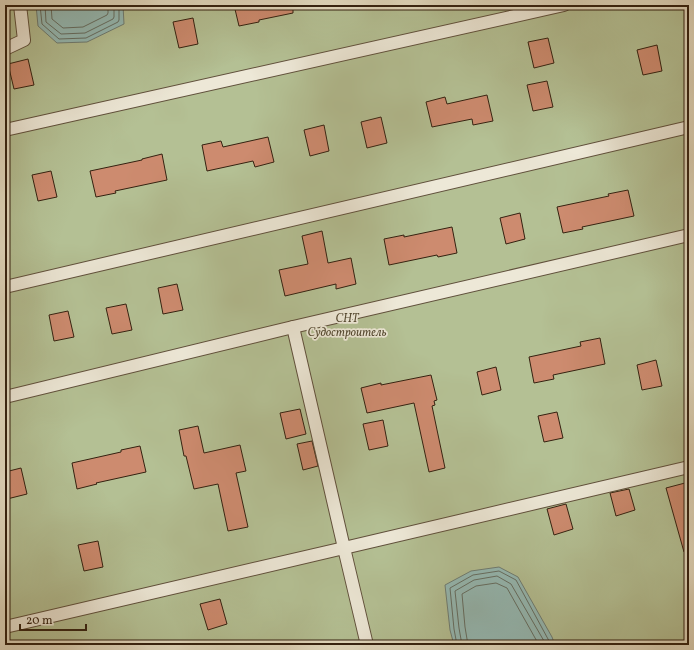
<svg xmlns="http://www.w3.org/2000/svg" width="694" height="650" viewBox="0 0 694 650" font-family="Vollkorn,serif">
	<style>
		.green { fill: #b4c094; stroke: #747052 }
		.water { fill: #95bbb6; stroke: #6e7d74 }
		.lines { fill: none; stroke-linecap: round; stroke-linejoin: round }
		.shore { stroke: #646e63; stroke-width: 1 }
		.building { fill: #cd8b6f; stroke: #342110 }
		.lane-casing { stroke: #60503c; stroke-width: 14 }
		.lane { stroke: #ede8d7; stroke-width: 12 }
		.labels { text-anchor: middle; stroke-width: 3.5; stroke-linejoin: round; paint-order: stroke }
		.park-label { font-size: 12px; font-style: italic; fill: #544931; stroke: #ede8d7 }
	</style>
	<rect width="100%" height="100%" fill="#e4dcc2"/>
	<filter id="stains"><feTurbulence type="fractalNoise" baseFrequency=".005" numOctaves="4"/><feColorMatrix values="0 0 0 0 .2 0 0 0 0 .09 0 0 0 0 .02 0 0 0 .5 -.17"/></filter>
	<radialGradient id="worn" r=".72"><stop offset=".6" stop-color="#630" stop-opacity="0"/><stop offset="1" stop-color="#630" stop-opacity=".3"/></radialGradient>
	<rect class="green" x="5" y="5" width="684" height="640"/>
	<g class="water">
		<path d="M36,5H123L124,24L87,42L57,43L38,26Z"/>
		<path d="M499,567L518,577L552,637L555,645H454L450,630L445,585L471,571Z"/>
	</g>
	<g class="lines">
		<g class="shore">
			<path d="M40,5L42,24L59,39L86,38L118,22L119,20V5"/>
			<path d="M45,5L46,22L61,34L85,33L113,19L114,17V5"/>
			<path d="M51,5L52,19L63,28L83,27L107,15L108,13V5"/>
			<path d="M457,645L454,629L450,588L473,575L499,571L516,580L548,639L551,645"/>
			<path d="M462,645L459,628L455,591L474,580L497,576L511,584L544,641L545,645"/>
			<path d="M468,645L465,627L462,594L476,586L496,583L507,588L539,645"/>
		</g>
	</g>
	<g class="building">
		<path d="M234,5H293V13L259,20V22L239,26Z"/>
		<path d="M193,18L198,44L179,48L173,22Z"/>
		<path d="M548,38L554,63L534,68L528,42Z"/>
		<path d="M657,45L662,71L643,75L637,50Z"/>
		<path d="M28,59L34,85L14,89L8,64Z"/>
		<path d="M547,81L553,107L533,111L527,85Z"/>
		<path d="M487,95L493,121L473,125L472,119L432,127L426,102L445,97L447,104Z"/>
		<path d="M381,117L387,143L367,148L361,122Z"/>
		<path d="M324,125L329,151L310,156L304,130Z"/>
		<path d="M268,137L274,162L255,167L253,161L207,171L202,145L221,141L223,147Z"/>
		<path d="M162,154L167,180L115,191L116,193L96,197L90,171L142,160V159Z"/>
		<path d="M51,171L57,197L38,201L32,175Z"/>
		<path d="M628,190L634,216L582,227L583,229L563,233L557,207L609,196L608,194Z"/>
		<path d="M520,213L525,239L506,244L500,218Z"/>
		<path d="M452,227L457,253L438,257L437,255L389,265L384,239L404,235V237Z"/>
		<path d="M322,231L328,263L351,258L356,284L336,289V284L285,296L279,270L308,264L302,236Z"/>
		<path d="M177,284L183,310L163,314L158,288Z"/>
		<path d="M126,304L132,330L112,334L106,308Z"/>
		<path d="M68,311L74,337L54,341L49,315Z"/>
		<path d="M600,338L605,364L553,375L554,379L534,383L529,357L581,346L580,342Z"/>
		<path d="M656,360L662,386L642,390L637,365Z"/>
		<path d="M496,367L501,390L482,395L477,372Z"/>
		<path d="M431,375L437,400L434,401L435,405L432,406L445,468L429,472L414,403L367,413L361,388L381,383V385Z"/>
		<path d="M300,409L306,434L286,439L280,413Z"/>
		<path d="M557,412L563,438L544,442L538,416Z"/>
		<path d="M383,420L388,446L369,450L363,424Z"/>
		<path d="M198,426L204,453L240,445L246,471L236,473L248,527L228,531L218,484L194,489L186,456H184L179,430Z"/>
		<path d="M312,441L318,466L303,470L297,444Z"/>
		<path d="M140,446L146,472L96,483L97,484L77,489L72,463L121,452V450Z"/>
		<path d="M21,468L27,494L7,499L5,489V472Z"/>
		<path d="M685,483L689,496V551L684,552L666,488Z"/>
		<path d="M629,489L635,510L616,516L610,493Z"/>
		<path d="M566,504L573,529L554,535L547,509Z"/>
		<path d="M98,541L103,567L84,571L78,545Z"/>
		<path d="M220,599L227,624L208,630L200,604Z"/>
	</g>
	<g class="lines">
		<defs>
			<g id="lane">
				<path d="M5,49L24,40L20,5"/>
				<path d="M5,130L564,5"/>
				<path d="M5,287L689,127"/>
				<path d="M293,327L689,235"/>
				<path d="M5,397L293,327L344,548L689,467"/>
				<path d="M5,627L344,548L367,645"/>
			</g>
		</defs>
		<use href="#lane" class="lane-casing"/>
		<use href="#lane" class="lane"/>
	</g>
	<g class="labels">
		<g class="park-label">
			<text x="347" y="322">СНТ<tspan x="347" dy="14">Судостроитель</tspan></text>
		</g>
	</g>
	<rect width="694" height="650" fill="none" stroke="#e4dcc2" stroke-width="20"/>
	<rect x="6" y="6" width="682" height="638" fill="none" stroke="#342110" stroke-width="2"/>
	<rect x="10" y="10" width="674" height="630" fill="none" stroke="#342110"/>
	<path d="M20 624v6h66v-6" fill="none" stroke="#342110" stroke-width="2"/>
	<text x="26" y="624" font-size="12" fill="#342110" stroke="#ede8d7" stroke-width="3" paint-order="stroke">20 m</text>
	<rect width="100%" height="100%" filter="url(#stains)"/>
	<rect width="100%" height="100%" fill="url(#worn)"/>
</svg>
